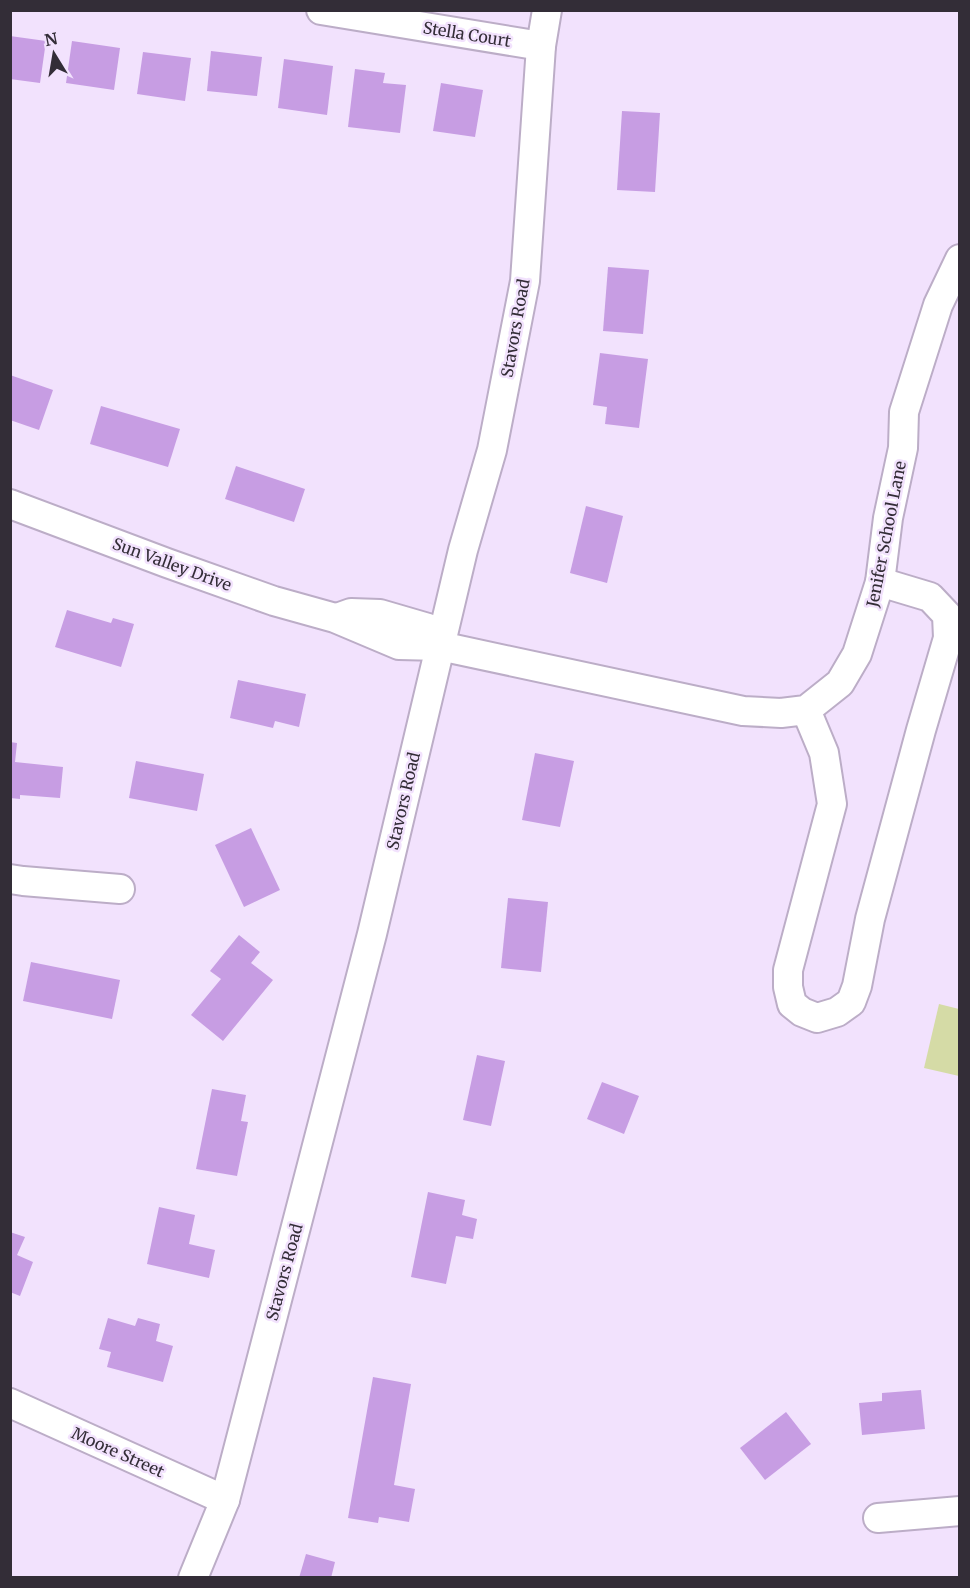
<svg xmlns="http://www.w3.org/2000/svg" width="970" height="1588" viewBox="0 0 970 1588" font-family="Merriweather,serif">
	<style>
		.green { fill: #d5dba6 }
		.building { fill: #c79de3 }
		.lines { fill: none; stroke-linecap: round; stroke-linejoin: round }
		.minor-casing { stroke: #bcadc7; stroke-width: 32 }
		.minor { stroke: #fff; stroke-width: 28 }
		.labels { text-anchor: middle; stroke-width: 5; stroke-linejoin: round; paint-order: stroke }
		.street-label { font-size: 16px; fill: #332d37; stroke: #f2e2fd }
	</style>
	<rect width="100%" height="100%" fill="#f2e2fd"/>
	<path class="green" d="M939,1004L959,1009V1076L924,1068Z"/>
	<g class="building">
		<path d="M10,36L46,41L40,83L10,79Z"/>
		<path d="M72,41L120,48L114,90L66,83Z"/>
		<path d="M211,51L262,57L257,96L207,91Z"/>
		<path d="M143,52L191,58L185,101L137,94Z"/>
		<path d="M284,59L333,66L327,115L278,108Z"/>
		<path d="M355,69L385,73L383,83L406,85L400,133L348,127Z"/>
		<path d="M441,83L483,90L475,137L433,131Z"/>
		<path d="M622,111L660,113L655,192L617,190Z"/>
		<path d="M608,267L649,270L643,334L603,331Z"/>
		<path d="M600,353L648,359L639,428L605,424L607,407L593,405Z"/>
		<path d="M10,375L53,390L39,430L10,420Z"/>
		<path d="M101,406L180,429L168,467L90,444Z"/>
		<path d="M236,466L305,489L294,522L225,499Z"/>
		<path d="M586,506L623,516L607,583L570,573Z"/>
		<path d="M67,610L111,623L113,618L134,624L121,667L55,647Z"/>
		<path d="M238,680L306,694L299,727L275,721L273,728L230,718Z"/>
		<path d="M10,742L17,743L15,762L63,767L60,798L20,795V799L10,798Z"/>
		<path d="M535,753L574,761L560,827L522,820Z"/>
		<path d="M136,761L204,774L197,811L129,798Z"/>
		<path d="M251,828L280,890L244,907L215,845Z"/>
		<path d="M508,898L548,902L541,972L501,968Z"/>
		<path d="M239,935L260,952L251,963L273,980L223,1041L191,1015L221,979L210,971Z"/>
		<path d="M31,962L120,980L112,1019L23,1001Z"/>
		<path d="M477,1055L505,1061L491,1126L463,1120Z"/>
		<path d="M602,1082L639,1096L624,1134L587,1119Z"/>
		<path d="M212,1089L246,1095L241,1121L248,1122L237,1176L196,1169Z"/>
		<path d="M428,1192L465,1200L462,1215L477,1219L473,1239L456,1236L446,1284L411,1277Z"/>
		<path d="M159,1207L195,1215L189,1244L215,1250L209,1278L147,1264Z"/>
		<path d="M10,1232L25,1237L17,1255L33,1262L20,1296L10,1292Z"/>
		<path d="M108,1318L135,1326L138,1318L160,1324L156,1341L173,1346L163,1382L107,1367L111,1352L99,1349Z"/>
		<path d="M373,1377L411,1384L394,1485L415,1489L409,1522L379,1517L378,1523L348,1518Z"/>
		<path d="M921,1390L925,1429L862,1435L859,1403L882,1401V1393Z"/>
		<path d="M786,1412L811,1444L765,1480L740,1448Z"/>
		<path d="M306,1554L335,1562L331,1578H299Z"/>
	</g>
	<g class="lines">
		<defs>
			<g id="minor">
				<path d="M321,10L541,46"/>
				<path d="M10,504L167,563L274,601L335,618L399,645L440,646L743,711L781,713L806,710L840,683L857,654L880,582L888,518L903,448L904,412L938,305L960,259"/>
				<path d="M337,618L351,613L380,614L428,628L440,646"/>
				<path d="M806,710L824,753L832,804L788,970V987L792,1004L802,1012L817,1018L837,1012L851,1002L857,986L870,919L921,730L948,638L947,615L930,597L880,582"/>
				<path d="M10,879L23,881L120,889"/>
				<path d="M10,1403L225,1500"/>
				<path d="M878,1518L960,1511"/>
				<path d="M193,1578L225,1500L372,934L463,550L492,450L525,281L541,46L547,10"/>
			</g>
		</defs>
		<use href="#minor" class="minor-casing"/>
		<use href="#minor" class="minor"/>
	</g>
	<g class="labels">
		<g class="street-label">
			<text transform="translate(467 34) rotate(9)" y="6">Stella Court</text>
			<text transform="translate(515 328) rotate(-80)" y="6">Stavors Road</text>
			<text transform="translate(886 534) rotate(-79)" y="6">Jenifer School Lane</text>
			<text transform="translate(172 564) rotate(20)" y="6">Sun Valley Drive</text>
			<text transform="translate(403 801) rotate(-77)" y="6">Stavors Road</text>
			<text transform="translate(284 1272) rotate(-75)" y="6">Stavors Road</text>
			<text transform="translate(118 1452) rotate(24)" y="6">Moore Street</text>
		</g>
	</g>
	<rect width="970" height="1588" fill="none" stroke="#332d37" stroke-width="24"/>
	<g transform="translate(54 54) rotate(349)" stroke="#f2e2fd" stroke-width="4.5" paint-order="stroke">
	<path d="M0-4.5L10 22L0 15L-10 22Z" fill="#332d37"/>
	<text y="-9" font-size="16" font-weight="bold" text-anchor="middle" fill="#332d37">N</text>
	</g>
</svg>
